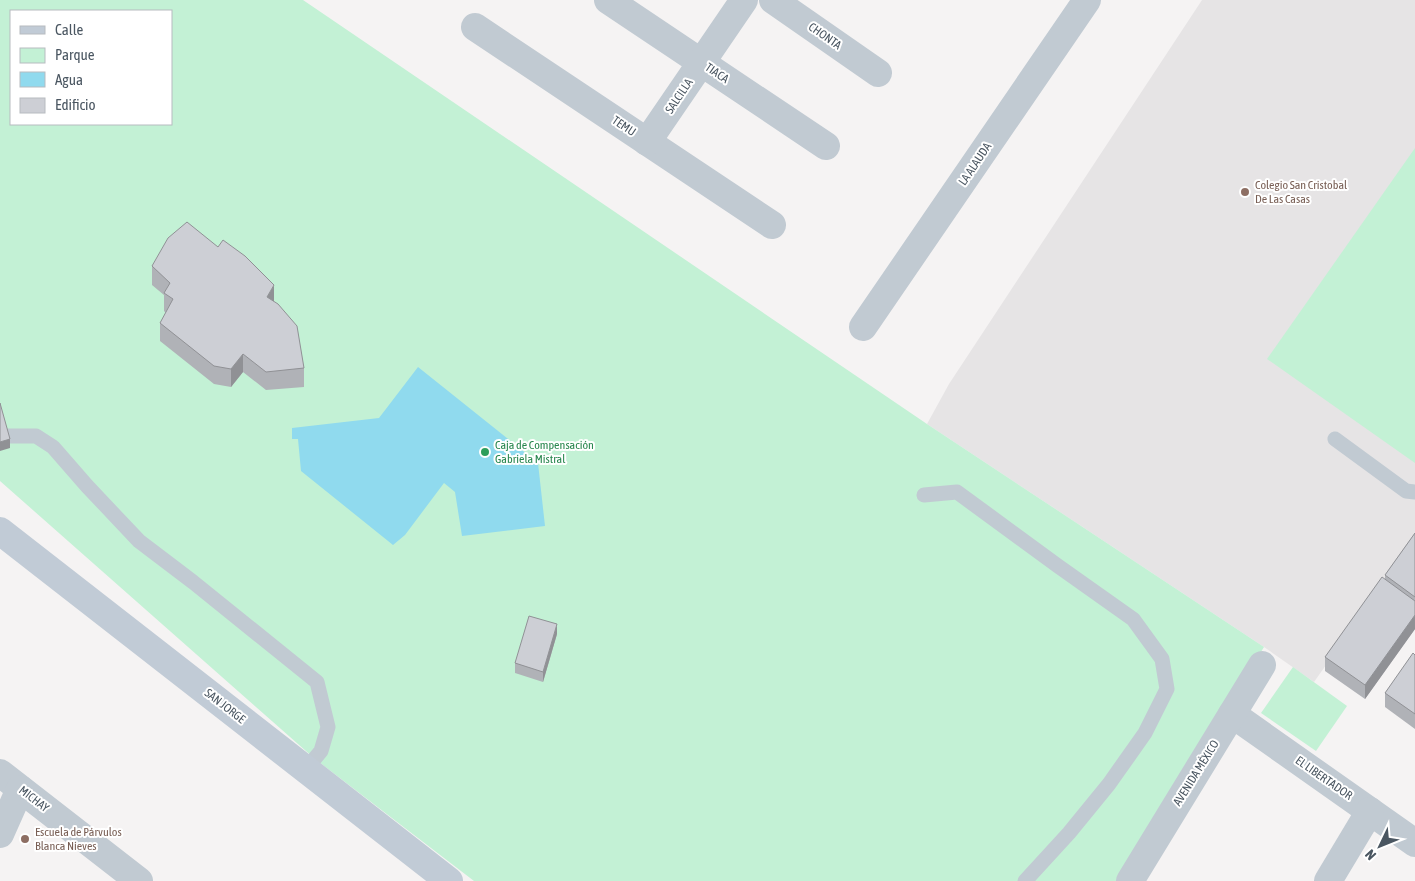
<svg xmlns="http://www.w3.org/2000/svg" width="1415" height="881" viewBox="0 0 1415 881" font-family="'Asap Condensed',sans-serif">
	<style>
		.education { fill: #e6e4e5 }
		.green { fill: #c3f1d5; fill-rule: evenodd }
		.water { fill: #90daee }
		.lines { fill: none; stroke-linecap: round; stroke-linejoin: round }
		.lane { stroke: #c1cad2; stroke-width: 15 }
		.street { stroke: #c1cad2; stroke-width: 28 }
		.secondary { stroke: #c1cbd6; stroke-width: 28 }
		.wall { fill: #b0b2b7 }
		.shaded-wall { fill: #909195 }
		.building { fill: #cdcfd5; stroke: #909195 }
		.education-dot { fill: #8d6e63; stroke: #fff; stroke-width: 2 }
		.leisure-dot { fill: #2e9e5b; stroke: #fff; stroke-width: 2 }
		.labels { text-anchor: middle; stroke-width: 4; stroke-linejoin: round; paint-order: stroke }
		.street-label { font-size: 12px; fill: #4a5661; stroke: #fff }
		.education-label { font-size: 12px; fill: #785e54; stroke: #fff; text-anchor: start }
		.leisure-label { font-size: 12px; fill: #27864d; stroke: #fff; text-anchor: start }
	</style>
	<rect width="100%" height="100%" fill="#f5f3f3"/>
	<path class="education" d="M1202,0H1415V539L1314,682L1264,647L927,424L949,384Z"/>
	<g class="green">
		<path d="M0,0H303L927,424L1264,647L1119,881H474L315,759L0,481ZM11,11H171V124H11Z"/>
		<path d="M1415,148V463L1267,359Z"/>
		<path d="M1293,667L1347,706L1316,751L1261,713Z"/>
	</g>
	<path class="water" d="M418,367L538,463L545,526L462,536L455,492L444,483L405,535L393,545L301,471L298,439H292V428L379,418Z"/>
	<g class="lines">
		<g class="lane">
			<path d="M7,436H36L53,447L87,486L139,541L193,582L317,682L328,727L321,751L306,769"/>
			<path d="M1335,439L1406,491L1415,492"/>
			<path d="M924,495L957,492L1058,566L1133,619L1162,659L1167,689L1145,733L1109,784L1069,833L1025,881"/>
		</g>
		<g class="street">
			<path d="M608,0L826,146"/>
			<path d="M773,0L878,73"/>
			<path d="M475,27L772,225"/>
			<path d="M647,142L744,0"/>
			<path d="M863,327L1087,0"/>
			<path d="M1232,714L1415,843"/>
			<path d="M0,773L139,881"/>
			<path d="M0,834L20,789"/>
			<path d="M1130,881L1262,665"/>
			<path d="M1328,881L1370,811"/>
		</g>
		<path class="secondary" d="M0,531L449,881"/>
	</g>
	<g class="wall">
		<path d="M152,266L274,302L304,368V387L266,390L243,372L231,387L214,384L160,341V323L166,313L164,311V295L152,285Z"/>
		<path d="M1415,533V629L1365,699L1325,671V657L1385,579V575Z"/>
		<path d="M557,634L543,682L515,673V663Z"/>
		<path d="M1415,655V729L1385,707V693Z"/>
	</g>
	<g class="shaded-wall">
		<path d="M274,285V303L267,297Z"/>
		<path d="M243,354V372L231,387V369Z"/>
		<path d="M10,439V448L0,451V442Z"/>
		<path d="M1415,615V629L1365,699V685Z"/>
		<path d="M557,624V634L543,682V672Z"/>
	</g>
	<g class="building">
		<path d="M187,222L218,247L223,240L245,256L274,285L267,297L278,304L297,326L304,368L266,372L243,354L231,369L214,366L160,323L173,299L164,293L170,283L152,266L168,238Z"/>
		<path d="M0,403L10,439L0,442Z"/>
		<path d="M1415,533V597L1385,575Z"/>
		<path d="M1382,577L1415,601V615L1365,685L1325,657Z"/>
		<path d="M529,616L557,624L543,672L515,663Z"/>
		<path d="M1413,653L1415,655V714L1385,693Z"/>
	</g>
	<g class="education-dot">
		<circle cx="1245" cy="192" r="5"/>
		<circle cx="25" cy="839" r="5"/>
	</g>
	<circle class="leisure-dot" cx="485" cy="452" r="5"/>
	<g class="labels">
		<g class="street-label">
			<text transform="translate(825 36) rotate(35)" y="4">CHONTA</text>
			<text transform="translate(717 73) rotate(34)" y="4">TIACA</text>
			<text transform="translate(679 96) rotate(-56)" y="4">SALCILLA</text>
			<text transform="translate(624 126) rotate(34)" y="4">TEMU</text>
			<text transform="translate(975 164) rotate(-56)" y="4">LA ALAUDA</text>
			<text transform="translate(225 706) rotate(38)" y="4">SAN JORGE</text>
			<text transform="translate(1196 773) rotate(-58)" y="4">AVENIDA MÉXICO</text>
			<text transform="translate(1324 778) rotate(35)" y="4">EL LIBERTADOR</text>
			<text transform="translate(34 799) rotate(38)" y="4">MICHAY</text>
		</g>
		<g class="education-label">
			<text x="1255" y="189">Colegio San Cristobal<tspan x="1255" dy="14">De Las Casas</tspan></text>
			<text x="35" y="836">Escuela de Párvulos<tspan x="35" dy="14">Blanca Nieves</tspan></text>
		</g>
		<g class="leisure-label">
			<text x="495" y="449">Caja de Compensación<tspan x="495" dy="14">Gabriela Mistral</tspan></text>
		</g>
	</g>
	<rect x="10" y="10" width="162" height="115" fill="#ffffff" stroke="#b7bbc0"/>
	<rect x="20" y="26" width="25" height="8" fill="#c1cbd6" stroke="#b7bbc0"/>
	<text x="55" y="35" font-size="15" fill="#4a5661">Calle</text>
	<rect x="20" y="48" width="25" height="15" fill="#c3f1d5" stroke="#b7bbc0"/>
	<text x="55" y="60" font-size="15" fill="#4a5661">Parque</text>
	<rect x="20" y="72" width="25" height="15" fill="#90daee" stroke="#b7bbc0"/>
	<text x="55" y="85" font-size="15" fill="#4a5661">Agua</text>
	<rect x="20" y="98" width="25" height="15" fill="#cdcfd5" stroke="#b7bbc0"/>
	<text x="55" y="110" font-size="15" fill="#4a5661">Edificio</text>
	<g transform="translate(1380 846) rotate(227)" stroke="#ffffff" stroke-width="4" paint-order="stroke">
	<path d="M0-4L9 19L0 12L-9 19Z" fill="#4a5661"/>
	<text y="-8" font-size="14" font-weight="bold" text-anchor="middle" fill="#4a5661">N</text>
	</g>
</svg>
